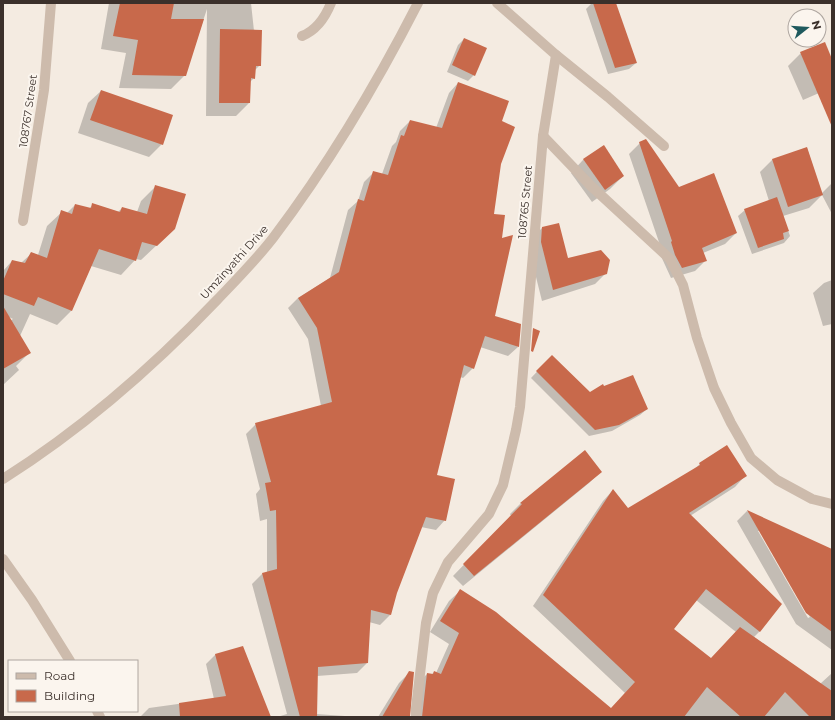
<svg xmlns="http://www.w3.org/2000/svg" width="835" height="720" viewBox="0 0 835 720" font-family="Montserrat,sans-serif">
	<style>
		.shadow { fill: #0003; fill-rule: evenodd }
		.building { fill: #c8694b }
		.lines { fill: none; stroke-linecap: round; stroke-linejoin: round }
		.minor { stroke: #cdbbac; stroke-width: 10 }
		.tertiary { stroke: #cdbbac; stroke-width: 10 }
		.labels { text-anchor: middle; stroke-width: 4; stroke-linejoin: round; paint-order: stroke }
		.street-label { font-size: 11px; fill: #3b302b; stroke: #fbf5ee }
	</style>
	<rect width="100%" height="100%" fill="#f4ebe1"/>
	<g class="shadow">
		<path d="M109,3H251L254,31L260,65L254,71V78L250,82L249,103L236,116H206L207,9L185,75L171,89L119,88L126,53L101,49Z"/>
		<path d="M592,3H615L636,63L629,69L608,74L586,9Z"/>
		<path d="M464,39L474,75L468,81L447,72L458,45Z"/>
		<path d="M801,53L832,62V84L826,90L803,100L788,66Z"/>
		<path d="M458,83L500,122V163L493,215L494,316L518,347L508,356L480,347L473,368L463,378L460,377L436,476L445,520L436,530L421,527L396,592L390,615L380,625L369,622L367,663L357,673L317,676L316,714L345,716V717H277L287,714L252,584L262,574L267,573V519L260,521L256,494L260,489L246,434L256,424L321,406L308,339L288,308L298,298L330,278L348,210L358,201L364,182L374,172L382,174L392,146L396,142L400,131L410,121L436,128L449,93Z"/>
		<path d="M101,91L162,144L149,157L78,133L88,103Z"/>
		<path d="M640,143L678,188L736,233L725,244L703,253L706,260L695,271L671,278L660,254L662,251L629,154Z"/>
		<path d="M603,146L623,176L610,189L592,202L571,173L583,160Z"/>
		<path d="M807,148L821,194L832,183V214L822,195L809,208L783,216L790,236L784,243L752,254L738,216L745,210L769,201L760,172L772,160Z"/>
		<path d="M156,186L159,243L141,260L136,259L121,275L91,266L71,311L57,325L30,314L20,336L30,352L16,366L19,370L3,385V325L13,319L3,314V271L12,261L21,263L32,253L38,255L47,226L62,212L67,213L75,205L89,209L93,204L118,212L122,208L137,212L141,201Z"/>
		<path d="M542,228L568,259L606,273L595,284L542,301L530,253L531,239Z"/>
		<path d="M832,280V324L823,326L813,293L824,283Z"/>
		<path d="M552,356L590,394L604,387L647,409L640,415L612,431L589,436L531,378Z"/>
		<path d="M700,464L745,476L735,487L690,516L760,631L754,637L820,684L832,673V717H413L416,685L427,674L431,675L434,672L436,673L449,644L430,632L449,601L460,591L611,709L625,693L533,606L603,501L613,490L627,510L692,471ZM696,600L736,632L711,659L673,630Z"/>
		<path d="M600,472L589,483L463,586L453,576L511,516L510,514L521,503Z"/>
		<path d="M747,511L832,550V650L796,624L737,521ZM758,531H760L810,617L808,618Z"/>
		<path d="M216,654L270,717H140L149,708L214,699L206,664Z"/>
		<path d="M410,672L409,717H378L399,683Z"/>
	</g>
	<g class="building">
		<path d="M120,3H174L171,19H204L186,76L132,75L138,40L113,36Z"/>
		<path d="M593,3H616L637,63L615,68Z"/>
		<path d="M220,29L262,30L261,66H256L255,79L251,78L250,103H219Z"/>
		<path d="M464,38L487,48L475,76L452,65Z"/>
		<path d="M825,42L832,59V127L800,52Z"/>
		<path d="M458,82L509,101L502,121L515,127L501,164L494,214L505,215L502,238L513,235L495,316L521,324L519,347L485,336L474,369L464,365L437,475L455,479L446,521L426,517L397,593L391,615L371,610L368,663L318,667L317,717H300L262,573L277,569L276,510L270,511L265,483L271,482L255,423L332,402L317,328L298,298L339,272L358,199L364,201L373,171L388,175L401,135L404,136L410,120L442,128Z"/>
		<path d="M101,90L173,115L163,145L90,120Z"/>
		<path d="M646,139L679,187L714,173L737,233L702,248L707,261L682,268L675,255L671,242L672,241L639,142Z"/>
		<path d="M604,145L624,176L605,190L583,159Z"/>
		<path d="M807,147L823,195L788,207L772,159Z"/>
		<path d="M155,185L186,194L175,229L157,246L142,242L136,261L99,249L72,311L38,297L34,306L3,294V281L12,260L25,263L31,252L47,258L61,210L72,214L75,204L91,208L92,203L120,212L122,207L147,214Z"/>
		<path d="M777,197L789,231L783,233L784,239L758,248L744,209Z"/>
		<path d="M559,223L568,258L601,250L610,260L607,274L553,290L541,242L542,227Z"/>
		<path d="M3,306L31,353L3,369Z"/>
		<path d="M533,328L540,331L533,352L531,351Z"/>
		<path d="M552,355L590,392L603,384L604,386L633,375L648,409L619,425L595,430L536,371Z"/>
		<path d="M727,445L747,476L689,513L782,604L760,632L706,589L674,629L711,658L740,627L832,691V717H810L785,692L764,717H741L707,687L684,717H422L427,673L433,674L434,671L441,674L459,633L440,621L460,589L496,612L611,708L635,682L543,595L613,489L628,508L700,465L699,463Z"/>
		<path d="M585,450L602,472L474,576L463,564L522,504L520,503Z"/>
		<path d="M747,510L832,549V632L806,613Z"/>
		<path d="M243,646L271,717H180L179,703L226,696L215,654Z"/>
		<path d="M409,671L414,672L410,717H382Z"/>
	</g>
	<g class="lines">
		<g class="minor">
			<path d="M302,36C317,30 325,18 331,3"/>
			<path d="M556,55L608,97L664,146"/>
			<path d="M543,136L591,186L670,259L683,285L697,338L714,388L731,423L751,458L777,480L812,499L832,504"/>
			<path d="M23,221L44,90L51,3"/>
			<path d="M416,717V708L426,623L433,593L448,562L489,514L503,485L516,430L520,407L543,136L556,55L497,3"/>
		</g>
		<g class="tertiary">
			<path d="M3,479C82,429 153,367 217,300C236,280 256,260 273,238C329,164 376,85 418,3"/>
			<path d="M3,559L32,600L70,661"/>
			<path d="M97,711L100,717"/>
		</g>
	</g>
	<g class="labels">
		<g class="street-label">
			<text transform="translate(28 111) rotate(-82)" y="4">108767 Street</text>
			<text transform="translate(525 202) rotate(-85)" y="4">108765 Street</text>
			<text transform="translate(234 262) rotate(-48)" y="4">Umzinyathi Drive</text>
		</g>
	</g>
	<rect width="835" height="720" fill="none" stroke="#3b302b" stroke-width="8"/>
	<rect x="8" y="660" width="130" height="52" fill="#fbf5ee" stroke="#aea6a0"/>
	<rect x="16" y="673" width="20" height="6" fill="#cdbbac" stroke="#aea6a0"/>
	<text x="44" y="680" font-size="12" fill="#3b302b">Road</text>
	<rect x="16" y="690" width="20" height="12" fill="#c8694b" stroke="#aea6a0"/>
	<text x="44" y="700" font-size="12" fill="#3b302b">Building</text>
	<g transform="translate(807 28) rotate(73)"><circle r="19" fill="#fbf5ee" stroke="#aea6a0"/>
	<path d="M0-3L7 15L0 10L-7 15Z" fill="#1f5a5e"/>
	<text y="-6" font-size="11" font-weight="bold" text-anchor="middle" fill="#3b302b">N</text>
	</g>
</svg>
